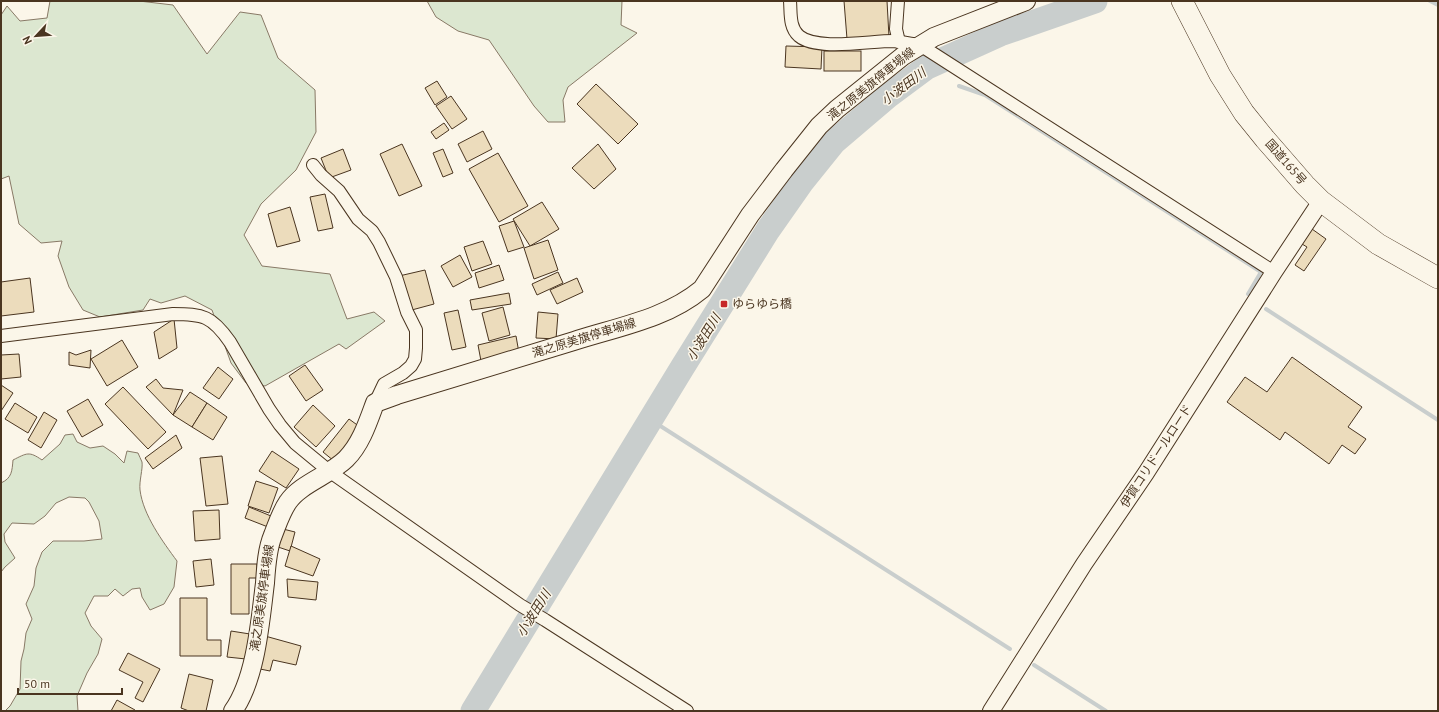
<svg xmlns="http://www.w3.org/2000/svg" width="1439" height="712" viewBox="0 0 1439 712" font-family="'PT Sans','Noto Sans JP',sans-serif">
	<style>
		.green { fill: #dce7d0; stroke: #887966 }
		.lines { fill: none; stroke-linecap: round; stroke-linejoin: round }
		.stream { stroke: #c9cecd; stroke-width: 4 }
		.river { stroke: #c9cecd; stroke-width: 25 }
		.building { fill: #ecdcbc; stroke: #4a3520 }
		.minor-casing { stroke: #4a3520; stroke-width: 14 }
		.tertiary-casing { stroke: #4a3520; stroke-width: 18 }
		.secondary-casing { stroke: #4a3520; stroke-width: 20 }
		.trunk-casing { stroke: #4a3520; stroke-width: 22 }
		.minor { stroke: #fbf6e9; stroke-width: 12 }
		.tertiary { stroke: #fbf6e9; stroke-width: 16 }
		.secondary { stroke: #fbf6e9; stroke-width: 18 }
		.trunk { stroke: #fbf6e9; stroke-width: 21 }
		.poi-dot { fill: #c62828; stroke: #fbf6e9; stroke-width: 1.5 }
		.labels { text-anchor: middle; stroke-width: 3; stroke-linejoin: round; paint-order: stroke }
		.street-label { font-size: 12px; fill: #4a3520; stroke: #fbf6e9 }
		.poi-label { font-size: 12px; fill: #4a3520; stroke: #fbf6e9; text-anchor: start }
		.water-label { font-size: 13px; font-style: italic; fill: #4a3520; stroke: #fbf6e9 }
	</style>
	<rect width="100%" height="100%" fill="#fbf6e9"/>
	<g class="green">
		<path d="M50,1H139L173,5L207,54L240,12L261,15L278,58L315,90L316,132L296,170L261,204L244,235L262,266L330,274L347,319L374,312L385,321L346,349L339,344L265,386L246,383L231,363L212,310L185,296L161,303L150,299L143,310L100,317L83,310L69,287L58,256L62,241L41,243L19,224L9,176L1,179V15L7,6L20,21L47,18Z"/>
		<path d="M427,1H622L621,25L637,33L568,87L563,100L565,122H548L534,106L489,40L458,31L436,17Z"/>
		<path d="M73,434L77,442L90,448L103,446L115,454L124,463L127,451L138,453C139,456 141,459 142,462C143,469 139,481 140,490C143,515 163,542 177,561L174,587L164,604L150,610L142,597L140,588L132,589L123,596L115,589L108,596H94L85,613L91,626L102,639L98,654L87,673L77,696L78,711H5L10,706L20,689L21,661L24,649L26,633L32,619L26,604L34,586L36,568L42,552L53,541H84L102,539L99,521L89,502L85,498L69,497L56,503L45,516L34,524L12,523L4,534L5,542L15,558L5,567L1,572V483C12,478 12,471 13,460C27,453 29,451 42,460L60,444L65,435Z"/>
	</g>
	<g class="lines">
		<g class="stream">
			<path d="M1430,1L1438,5"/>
			<path d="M959,86L985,95L1261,272L1248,294"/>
			<path d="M1266,309L1438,420"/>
			<path d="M651,420L1010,649"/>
			<path d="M1034,665L1106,711"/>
		</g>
		<path class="river" d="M473,711L682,368L768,230L801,183L834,142L888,96L927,67L1000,34L1095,1"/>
	</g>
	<g class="building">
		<path d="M844,1H887L889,37L847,39Z"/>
		<path d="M786,46L822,47L821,69L785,67Z"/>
		<rect x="824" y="51" width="37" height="20"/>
		<path d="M437,81L447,97L435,105L425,88Z"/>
		<path d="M596,84L638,124L618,144L577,104Z"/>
		<path d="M451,96L467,119L452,129L436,106Z"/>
		<path d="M444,123L449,130L436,139L431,132Z"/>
		<path d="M483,131L492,149L467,162L458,144Z"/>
		<path d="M402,144L422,186L399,196L380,154Z"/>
		<path d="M598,144L616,169L594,189L572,168Z"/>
		<path d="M343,149L351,170L329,178L321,158Z"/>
		<path d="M443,149L453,173L443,177L433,153Z"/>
		<path d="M498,153L528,206L499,222L469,169Z"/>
		<path d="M325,194L333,228L318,231L310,197Z"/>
		<path d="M542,202L559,229L530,246L513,219Z"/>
		<path d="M290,207L300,241L277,247L268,214Z"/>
		<path d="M514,221L524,247L508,252L499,226Z"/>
		<path d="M1312,229L1326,239L1304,271L1295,265L1307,247L1302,244Z"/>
		<path d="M548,240L558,270L534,279L524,248Z"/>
		<path d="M483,241L492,264L472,271L464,247Z"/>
		<path d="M460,255L472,277L453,287L441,266Z"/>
		<path d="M499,265L504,280L479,288L475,273Z"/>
		<path d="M425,270L434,304L408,311L399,276Z"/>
		<path d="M558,272L563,283L537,295L532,284Z"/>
		<path d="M30,278L34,312L1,316V282Z"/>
		<path d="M577,278L583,292L557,304L550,290Z"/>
		<path d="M509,293L511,304L472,310L470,300Z"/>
		<path d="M503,307L510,335L489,341L482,313Z"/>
		<path d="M458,310L466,347L452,350L444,313Z"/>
		<path d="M538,312L558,314L556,339L536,338Z"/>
		<path d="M174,319L177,348L159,359L154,332Z"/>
		<path d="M516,336L519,353L481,361L478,345Z"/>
		<path d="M122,340L138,367L107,386L91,359Z"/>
		<path d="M91,350L90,368L69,365V352L76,355Z"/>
		<path d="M19,354L21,377L1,379V355Z"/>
		<path d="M1292,357L1362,407L1348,427L1366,439L1355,454L1342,445L1329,464L1285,432L1280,440L1227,402L1245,377L1267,392Z"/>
		<path d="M305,365L323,390L306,401L289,376Z"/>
		<path d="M218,367L233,379L219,399L203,388Z"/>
		<path d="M156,379L163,388L183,390L173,415L146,387Z"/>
		<path d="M1,385L13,393L1,411Z"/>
		<path d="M123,387L166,432L148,449L105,404Z"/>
		<path d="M190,392L207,403L192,427L173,415Z"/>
		<path d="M88,399L103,425L82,437L67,411Z"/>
		<path d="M15,403L37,417L28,433L5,419Z"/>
		<path d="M207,403L227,417L213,440L192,427Z"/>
		<path d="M313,405L335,426L316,447L294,427Z"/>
		<path d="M44,412L57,420L41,448L28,440Z"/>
		<path d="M349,419L360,427L334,461L323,452Z"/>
		<path d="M176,435L182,448L153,469L145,458Z"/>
		<path d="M272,451L299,469L286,488L259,471Z"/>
		<path d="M222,456L228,504L206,506L200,458Z"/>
		<path d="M256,481L278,488L269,513L248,506Z"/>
		<path d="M249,507L271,516L268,527L245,518Z"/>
		<path d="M219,510L220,539L195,541L193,511Z"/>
		<path d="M283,529L295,532L290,551L278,547Z"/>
		<path d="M291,546L320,559L313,576L285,566Z"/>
		<path d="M211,559L214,585L196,587L193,561Z"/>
		<path d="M231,564H257V578H249V614H231Z"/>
		<path d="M287,579L318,582L316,600L288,597Z"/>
		<path d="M180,598H207V640H221V656H180Z"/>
		<path d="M231,631L250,634L246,659L227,657Z"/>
		<path d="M265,636L301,646L296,665L273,660L270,671L260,669Z"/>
		<path d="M128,653L160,669L143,702L135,698L143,682L119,670Z"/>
		<path d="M189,674L213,680L206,711H189L181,708Z"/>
		<path d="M117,700L135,710L134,711H111Z"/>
	</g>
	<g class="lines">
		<defs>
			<g id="minor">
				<path d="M790,1C791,13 789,27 799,36C817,51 869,41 893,41C902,42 911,44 920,45L1274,272"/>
				<path d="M898,1L896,29L899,42"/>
				<path d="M313,165L321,175L339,191L358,219L372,231L379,242L396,277L407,312L416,330V348L415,359L411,366L403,373L384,384L375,403"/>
				<path d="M1,336L173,314C203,314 212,316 230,342L269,409L280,425L295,443L329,471L520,605L545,620L687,711"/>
			</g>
			<path id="tertiary" d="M991,711L1084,564L1146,473L1274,272L1321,201"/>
			<path id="secondary" d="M233,711C256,678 260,623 265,583C266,568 267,549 273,535C277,525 281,512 288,502C300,484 330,475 346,459C361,444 368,422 375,403L397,395C456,377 515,359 574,341C617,327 666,319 702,289L750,215L784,170L819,126L837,109L903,56L934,37L1026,1"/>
			<path id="trunk" d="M1182,1L1220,75L1244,113L1265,139L1305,185L1321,201L1378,244L1438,278"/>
		</defs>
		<use href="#minor" class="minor-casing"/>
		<use href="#tertiary" class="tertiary-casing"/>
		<use href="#secondary" class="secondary-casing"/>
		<use href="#trunk" class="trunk-casing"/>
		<use href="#minor" class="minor"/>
		<use href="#tertiary" class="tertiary"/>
		<use href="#secondary" class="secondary"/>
		<use href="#trunk" class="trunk"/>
	</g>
	<rect class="poi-dot" x="720" y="300" width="8" height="8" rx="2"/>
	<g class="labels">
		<g class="street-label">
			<text transform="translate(871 84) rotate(-39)" y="4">滝之原美旗停車場線</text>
			<text transform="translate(1286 162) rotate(49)" y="4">国道165号</text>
			<text transform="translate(584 338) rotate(-17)" y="4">滝之原美旗停車場線</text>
			<text transform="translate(1156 456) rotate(-57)" y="4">伊賀コリドールロード</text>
			<text transform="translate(262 598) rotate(-82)" y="4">滝之原美旗停車場線</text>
		</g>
		<g class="poi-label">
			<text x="732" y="308">ゆらゆら橋</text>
		</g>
		<g class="water-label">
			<text transform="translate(903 86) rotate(-37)" y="5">小波田川</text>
			<text transform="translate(703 337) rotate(-58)" y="5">小波田川</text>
			<text transform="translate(533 613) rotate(-58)" y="5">小波田川</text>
		</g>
	</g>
	<rect width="1439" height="712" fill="none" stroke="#4a3520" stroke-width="4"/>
	<g transform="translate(36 36) rotate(244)" stroke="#fbf6e9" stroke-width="3" paint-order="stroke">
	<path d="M0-3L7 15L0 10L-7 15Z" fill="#4a3520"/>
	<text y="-6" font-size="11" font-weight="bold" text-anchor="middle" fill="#4a3520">N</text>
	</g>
	<path d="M18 688v6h104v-6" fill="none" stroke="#4a3520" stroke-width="2"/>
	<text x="24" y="688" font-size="12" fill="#4a3520" stroke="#fbf6e9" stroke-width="3" paint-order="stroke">50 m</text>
</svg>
